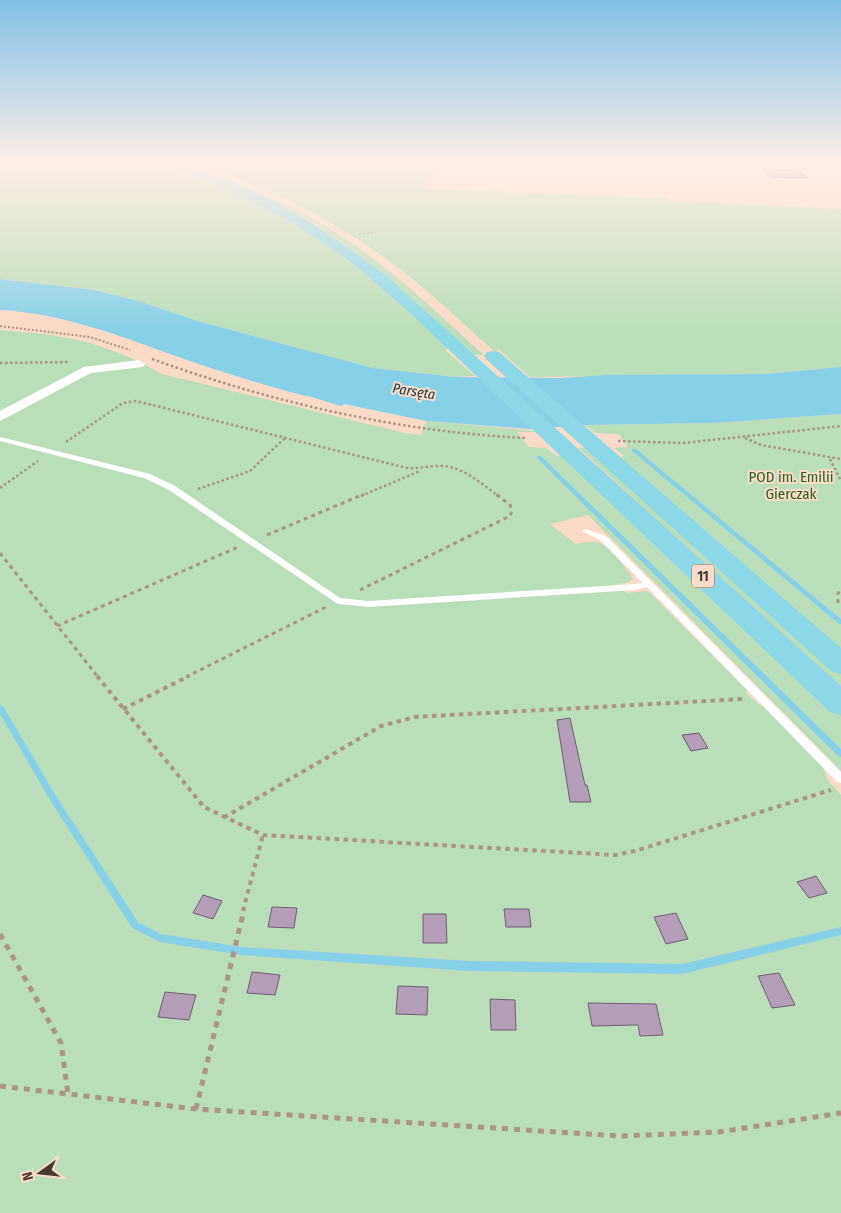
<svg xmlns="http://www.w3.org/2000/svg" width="841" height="1213" viewBox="0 0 841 1213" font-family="'Fira Sans Condensed',sans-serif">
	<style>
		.green { fill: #bbdeba }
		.water { fill: #86d1e8 }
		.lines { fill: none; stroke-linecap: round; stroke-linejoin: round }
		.stream { fill: #86d1e8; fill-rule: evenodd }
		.building { fill: #b49eb7; stroke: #715d74 }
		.path-far5 { stroke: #ac9587; stroke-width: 1; stroke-dasharray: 2 2; stroke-linecap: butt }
		.path-far4 { stroke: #ac9587; stroke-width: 2; stroke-dasharray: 2 2; stroke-linecap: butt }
		.path-far3 { stroke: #ac9587; stroke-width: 2.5; stroke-dasharray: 2.5 2.5; stroke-linecap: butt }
		.path-far2 { stroke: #ac9587; stroke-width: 3; stroke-dasharray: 4 4; stroke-linecap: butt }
		.path-far1 { stroke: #ac9587; stroke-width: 4; stroke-dasharray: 4.5 4.5; stroke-linecap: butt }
		.path { stroke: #ac9587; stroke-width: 5; stroke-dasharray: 6 6; stroke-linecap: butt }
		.service { fill: #fff; fill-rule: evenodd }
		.minor { fill: #fff; fill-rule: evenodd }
		.primary { fill: #8cd8e8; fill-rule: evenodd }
		.labels { text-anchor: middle; stroke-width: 4; stroke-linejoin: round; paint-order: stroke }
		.far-water-label { font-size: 14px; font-style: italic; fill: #163943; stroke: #fadac8 }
		.shield { fill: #fadac8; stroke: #7b695f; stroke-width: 1 }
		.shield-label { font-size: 14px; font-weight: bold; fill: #453932 }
		.park-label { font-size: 15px; fill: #276428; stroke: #fadac8 }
	</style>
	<rect width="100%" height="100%" fill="#fadac8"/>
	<g class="green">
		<path d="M0,161H156L193,173L276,210L356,262L451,348L445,350L475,376L456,377L373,368L201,322L139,301L94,290L0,279Z"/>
		<path d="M169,161H177C248,184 316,214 375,260C413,289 448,323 484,355H473C429,315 386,273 337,239C287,204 228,180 169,161Z"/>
		<path d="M190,161L288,162L286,167H303L307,162L444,161L447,162L448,167H436L426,189L668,198L670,201L841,209V367L766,374L530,377L499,350L494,351C458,319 423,285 384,257C324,215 260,183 190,161Z"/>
		<path d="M0,330C67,335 103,341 162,374L405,433L421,435L426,421L548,432H518L519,435L529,447L546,448L557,456L563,455L841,716V771L588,515L550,524L576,544C583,543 590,541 597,542C607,543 628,570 633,579L629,582L615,585L627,593L646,591L650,593L747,690L745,692L760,705L765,707L823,767L827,779L841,795V1213H0Z"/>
		<path d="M841,414V653L618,458L624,456L614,448L628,447L619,434L595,433L585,425L713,423Z"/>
		<path d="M579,448H584L591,454H594L841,674V691Z"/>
	</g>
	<path class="water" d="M0,279L94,290L139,301L201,322L373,368L456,377L561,378L607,375L766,374L841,367V414L713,423L585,425L530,429L426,421L344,404L341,406C332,404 312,396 305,396C260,384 215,370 170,354C115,334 59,313 0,310Z"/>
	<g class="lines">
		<g class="stream">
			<path d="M632,449H636L841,619V624H839L632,451Z"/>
			<path d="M537,456H541L841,749V757L838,756L537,458Z"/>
			<path d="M0,705L3,706L56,796L138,922L161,934L241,947L470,961L682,964L841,927V935L682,974L470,971L241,955L160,942L132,928L50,800L0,714Z"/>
		</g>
	</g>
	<g class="building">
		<path d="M762,169L798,170L808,178L770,177Z"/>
		<path d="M570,718L585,785H587L591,802H570L557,720Z"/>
		<path d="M699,733L708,748L691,751L682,735Z"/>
		<path d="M816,876L827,893L809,898L797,882Z"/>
		<path d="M203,895L222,901L213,919L193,913Z"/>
		<path d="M272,907L297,908L294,928L268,927Z"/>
		<path d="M504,909H529L531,927H506Z"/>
		<path d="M676,913L688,939L666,944L654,917Z"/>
		<path d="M423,914H446L447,943H423Z"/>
		<path d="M252,972L280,975L275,995L247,993Z"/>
		<path d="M779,973L795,1005L772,1008L758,976Z"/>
		<path d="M398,986L428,987L427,1015L396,1014Z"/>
		<path d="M165,992L196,995L189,1020L158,1017Z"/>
		<path d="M490,999L515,1000L516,1030H491Z"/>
		<path d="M588,1003L656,1004L663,1035L640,1036L638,1025L592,1026Z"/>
	</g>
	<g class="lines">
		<path class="path-far5" d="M359,234L374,232"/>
		<path class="path-far4" d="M0,326L90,337L130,350"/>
		<g class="path-far3">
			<path d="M152,359C271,402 399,432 526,438"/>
			<path d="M0,363L69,362"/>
			<path d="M745,438L761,445L841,459"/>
			<path d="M618,441L683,443L841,426"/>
			<path d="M66,442L123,403L136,401L407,468C418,469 428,466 439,466C461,465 481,483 498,496"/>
			<path d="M830,459L841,481"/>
			<path d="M0,488L38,461"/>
			<path d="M198,489L250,471L285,438"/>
			<path d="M361,496L420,471"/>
		</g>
		<g class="path-far2">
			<path d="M267,535L364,494"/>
			<path d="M0,553L98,677"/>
			<path d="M360,590L510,516L512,511L510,505L496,494"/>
			<path d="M838,603V593L841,590"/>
			<path d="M57,626L238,547"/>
			<path d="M186,677L326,607"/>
		</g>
		<g class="path-far1">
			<path d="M97,676L204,807L225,817"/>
			<path d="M742,699L415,717L381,726L225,817L263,835L615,855L635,851L831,790"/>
			<path d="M123,709L189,676"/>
			<path d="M243,911L263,835"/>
		</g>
		<g class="path">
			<path d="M0,934L61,1043L68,1094"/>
			<path d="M0,1086L196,1109L620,1136L719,1132L841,1113"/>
			<path d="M196,1109L244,910"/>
		</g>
		<g class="service">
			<path d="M293,161H297L295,165L292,164Z"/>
			<path d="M444,161H448V162L446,163Z"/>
			<path d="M0,437L150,474L175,486L340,598L368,601L635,584L643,583L600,540L582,531L586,529L606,536L841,772V783L837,782L647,587L635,590L368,607L338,604L169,490L144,478L0,441Z"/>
		</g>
		<g class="minor">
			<path d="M552,161L841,164V168L683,167Z"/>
			<path d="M139,360L145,364L143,367L91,373L0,421V411L84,367Z"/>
		</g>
		<g class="primary">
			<path d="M158,161C180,161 199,169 220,177C282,202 337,237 389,278L841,686V716L830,712L407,310L350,261L292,222L230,190Z"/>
			<path d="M493,351L499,352L841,648V674L831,671L487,360L484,356L487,352Z"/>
		</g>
	</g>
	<linearGradient id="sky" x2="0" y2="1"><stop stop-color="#81c0e8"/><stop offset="0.49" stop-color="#fdeee6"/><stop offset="1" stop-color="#fdeee6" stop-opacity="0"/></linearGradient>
	<rect width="841" height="331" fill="url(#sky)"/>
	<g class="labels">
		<g class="far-water-label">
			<text transform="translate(414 391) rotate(9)" y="5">Parsęta</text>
		</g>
		<rect class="shield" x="692" y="564.5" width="22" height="23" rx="4"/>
		<g class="shield-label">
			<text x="703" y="581">11</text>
		</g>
		<g class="park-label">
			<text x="791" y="482">POD im. Emilii<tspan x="791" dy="17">Gierczak</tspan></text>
		</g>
	</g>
	<g transform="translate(40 1173) rotate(255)" stroke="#fadac8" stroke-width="4" paint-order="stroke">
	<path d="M0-4L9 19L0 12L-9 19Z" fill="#453932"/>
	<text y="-8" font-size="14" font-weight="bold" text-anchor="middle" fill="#453932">N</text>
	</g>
</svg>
